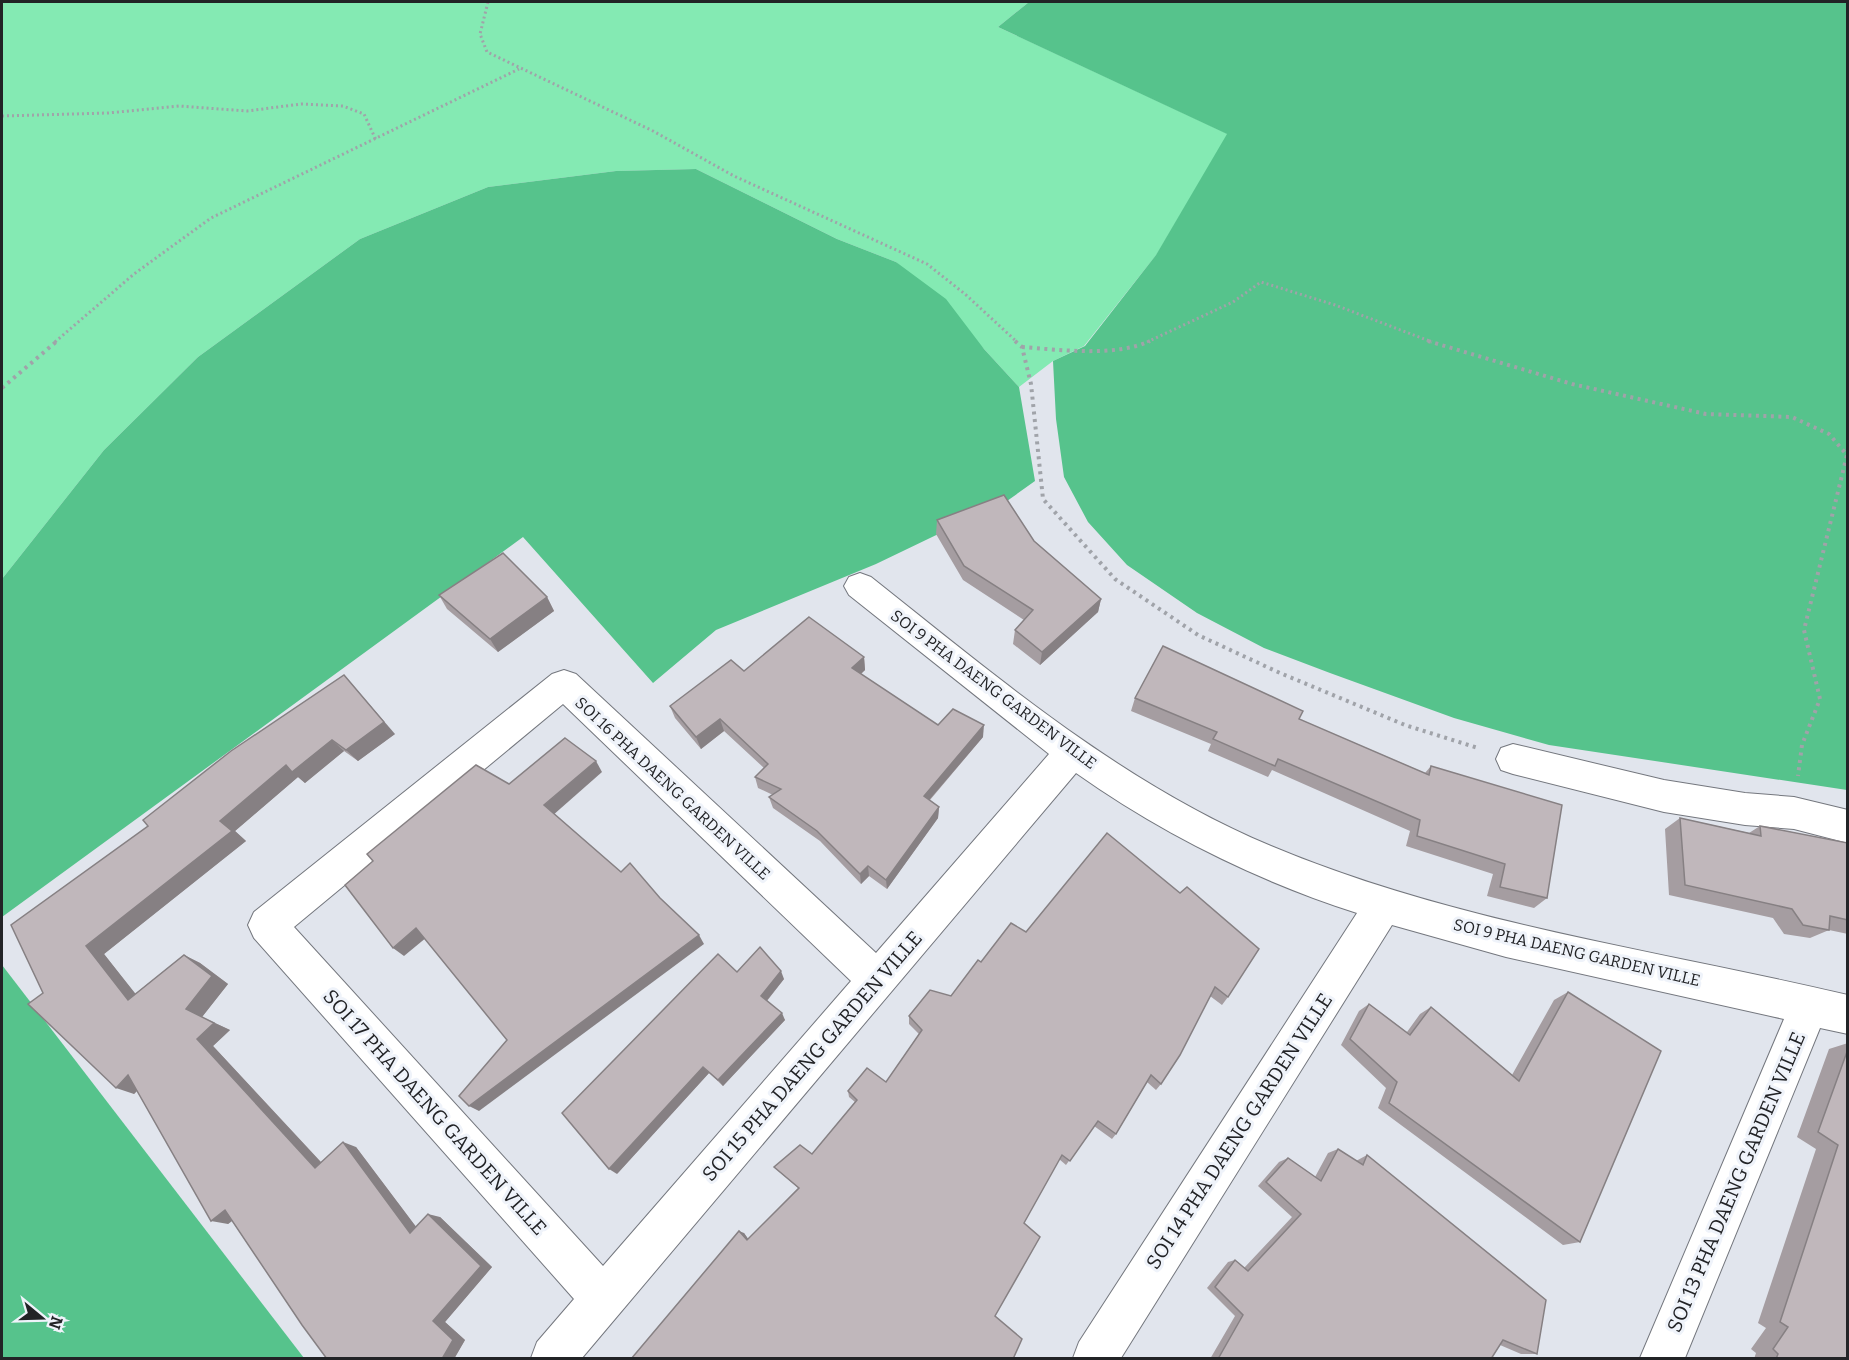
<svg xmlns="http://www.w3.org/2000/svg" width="1849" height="1360" viewBox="0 0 1849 1360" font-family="Bitter,serif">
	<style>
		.green { fill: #84eab3 }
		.forest { fill: #56c38c }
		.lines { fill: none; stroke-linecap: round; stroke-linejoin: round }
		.street-casing { stroke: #74777e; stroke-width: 2 }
		.path-far1 { stroke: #a0a3a9; stroke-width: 3; stroke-dasharray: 2 3; stroke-linecap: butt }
		.path { stroke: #a0a3a9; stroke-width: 4; stroke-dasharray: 3 4.5; stroke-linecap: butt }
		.street { fill: #fff; fill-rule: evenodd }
		.wall { fill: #a59da1 }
		.shaded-wall { fill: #868083 }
		.building { fill: #c0b7bb; stroke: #868083; stroke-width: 1.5 }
		.labels { text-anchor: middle; stroke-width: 6; stroke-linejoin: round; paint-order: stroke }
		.street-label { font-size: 16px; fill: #222326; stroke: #eff3fa }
		.near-street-label { font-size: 20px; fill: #222326; stroke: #eff3fa }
	</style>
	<rect width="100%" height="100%" fill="#e1e5ed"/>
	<path class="green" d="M2,2H1029L998,27L1228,134L1157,254L1084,346L1053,361L1019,387L984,349L896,262L837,239L696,169L616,171L488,187L360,239L198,357L104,450L2,579Z"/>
	<g class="forest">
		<path d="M1029,2H1847V790L1549,745L1454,718L1330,673L1264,648L1197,613L1127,565L1088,522L1064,477L1056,419L1053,361L1085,346L1156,255L1227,134L998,27Z"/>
		<path d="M696,169L837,239L896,262L946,299L984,349L1019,387L1035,481L1007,501L876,564L716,630L653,683L523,537L2,917V579L104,450L198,357L360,239L488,187L616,171Z"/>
		<path d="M2,965L304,1358H2Z"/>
	</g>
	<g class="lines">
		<defs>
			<g id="street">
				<path d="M860,573L871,577C996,676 1122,784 1271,846C1454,923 1656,950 1848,995V1034L1820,1028L1685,1358H1640L1784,1019L1506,957L1392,925L1121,1358H1073L1079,1342L1357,913C1257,881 1161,833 1076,773L582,1358H531L537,1342L574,1299L254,938L248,925L254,912L552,674L564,670L576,674L876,953L1049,754L849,595L844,586L849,577ZM563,704L851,981L603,1266L294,927Z"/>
				<path d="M1513,744L1664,780L1745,793L1794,797L1848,810V843L1794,829L1745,825L1664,812L1513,774L1501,770L1496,759L1501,748Z"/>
			</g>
		</defs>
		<use href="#street" class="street-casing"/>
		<g class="path-far1">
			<path d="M488,2L480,34L487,52L653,131L734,176L927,264L965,294L1017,342"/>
			<path d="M2,116L108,113L179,106L247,111L301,104L343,106L364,114L376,140"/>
			<path d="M55,342L134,274L211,218L519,69"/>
			<path d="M1147,342L1233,302L1261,282L1335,305L1432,342"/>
		</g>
		<g class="path">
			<path d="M1015,341L1022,347L1031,384L1043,499L1115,579L1198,635L1280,673L1405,725L1478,748"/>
			<path d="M1428,341L1572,384L1706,414L1792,417L1829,434L1847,455L1804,630L1820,699L1802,745L1798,776"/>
			<path d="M1022,347C1060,350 1116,357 1150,341"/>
			<path d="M2,388L57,341"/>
		</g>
		<use href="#street" class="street"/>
	</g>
	<g class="wall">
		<path d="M937,520L1034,541L1101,599L1098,612L1040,665L1013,644L1015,630L1024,620L963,580L936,534Z"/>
		<path d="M439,595L547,597L554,611L498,652L447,609Z"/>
		<path d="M864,657L865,670L861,674L938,725L983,737L930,800L939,807L938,818L887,889L869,876L861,884L820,841L773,808L769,797L773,795L758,788L755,777L764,768L724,731L701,749L675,718L670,706L744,671Z"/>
		<path d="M1135,698L1299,719L1425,773L1431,766L1547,898L1534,908L1487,896L1493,874L1406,846L1410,831L1272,770L1268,777L1208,751L1211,744L1131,711Z"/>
		<path d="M395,734L358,761L344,751L305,783L298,777L235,831L246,841L104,954L135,994L184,955L200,963L228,984L202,1017L230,1030L213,1046L321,1162L356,1147L416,1227L440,1217L492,1267L445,1322L465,1340L454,1359H327L232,1221L228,1224L137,1091L134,1094L43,993L148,826L231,751Z"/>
		<path d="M1680,818L1749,833L1760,826L1848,843V934L1829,930L1810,938L1784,934L1773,918L1669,895L1665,829Z"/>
		<path d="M1107,833L1228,997L1222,1005L1210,996L1161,1084L1156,1090L1147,1082L1116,1134L1112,1139L1094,1126L1066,1165L1059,1159L1024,1223L995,1316L631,1359L744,1233L748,1239L798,1188L774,1167L812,1154L855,1102L849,1097L848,1091L886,1082L919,1034L909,1024V1016L951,996L981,962L1026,932Z"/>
		<path d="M737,972L784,979L767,1001L785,1020L723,1086L709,1073L617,1174Z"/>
		<path d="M1568,992L1580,1242L1563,1245L1378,1108L1386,1088L1341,1045L1359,1011L1369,1004L1407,1032L1420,1014L1431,1007L1512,1075L1554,1000Z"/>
		<path d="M1848,1043V1359H1754L1756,1353L1751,1349L1766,1328L1758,1323L1816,1149L1797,1137L1829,1049Z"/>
		<path d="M1338,1149L1356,1161L1367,1155L1537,1354H1521L1500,1345L1491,1359H1210L1235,1316L1207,1288L1228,1262L1235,1260L1244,1268L1292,1217L1258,1186L1279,1162L1288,1158L1315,1177L1328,1153Z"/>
	</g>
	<g class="shaded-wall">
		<path d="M547,597L554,611L498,652L490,639Z"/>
		<path d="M1101,599L1098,612L1040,665L1042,652Z"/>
		<path d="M864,657L865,670L854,680L852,668Z"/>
		<path d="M344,675L395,734L358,761L346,750Z"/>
		<path d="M720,719L724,731L701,749L696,737Z"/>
		<path d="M984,725L983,737L924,806V796Z"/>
		<path d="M332,740L344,751L305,783L298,777L235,831L246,841L104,954L146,1007L128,1000L86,946L220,821L286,765Z"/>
		<path d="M596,761L602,772L552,816L544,805Z"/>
		<path d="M939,807L938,818L887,889L886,880Z"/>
		<path d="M868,866L869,876L861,884L860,874Z"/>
		<path d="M416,928L427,937L404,956L393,948Z"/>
		<path d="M699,935L704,944L479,1111L469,1106Z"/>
		<path d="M184,955L200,963L228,984L202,1017L230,1030L213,1046L330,1172L315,1168L197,1039L186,1009Z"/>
		<path d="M781,971L784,979L764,1004L761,996Z"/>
		<path d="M782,1013L785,1020L723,1086L718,1080Z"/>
		<path d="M703,1067L709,1073L617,1174L609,1169Z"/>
		<path d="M128,1075L146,1081L134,1094L116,1088Z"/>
		<path d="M343,1142L356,1147L423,1236L410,1233Z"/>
		<path d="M225,1210L242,1213L228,1224L211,1221Z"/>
		<path d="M428,1214L440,1217L492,1267L445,1322L465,1340L454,1359H442L433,1321Z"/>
		<path d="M739,1231L744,1233L751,1243L747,1240Z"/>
	</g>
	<g class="building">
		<path d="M1004,495L1034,541L1101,599L1042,652L1015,630L1033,610L964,566L937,520Z"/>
		<path d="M503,553L547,597L490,639L439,595Z"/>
		<path d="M809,617L864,657L852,668L938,725L953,709L984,725L924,796L939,807L886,880L868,866L860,874L817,831L769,797L781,789L755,777L768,764L720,719L696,737L670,706L731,660L744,671Z"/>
		<path d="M1163,646L1303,711L1299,719L1429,775L1431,766L1562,805L1547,898L1500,887L1505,864L1417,836L1420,820L1278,759L1275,766L1213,739L1217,732L1135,698Z"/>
		<path d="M344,675L384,722L346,750L332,740L292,772L286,765L220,821L232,831L86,946L128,1000L184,955L212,976L186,1009L214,1023L197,1039L315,1168L343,1142L410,1233L428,1214L481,1266L433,1321L453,1340L442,1359H327L302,1325L225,1210L211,1221L128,1075L116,1088L28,1004L43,993L11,925L148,826L143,820L231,751Z"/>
		<path d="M565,738L596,761L544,805L621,872L630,863L660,898L699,935L469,1106L459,1096L507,1040L416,928L393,948L345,885L373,861L367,854L476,765L509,784Z"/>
		<path d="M1680,818L1761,836L1760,826L1848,843V920L1830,916L1829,930L1803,925L1792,909L1685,885Z"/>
		<path d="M1107,833L1180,893L1187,887L1259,949L1228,997L1215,987L1180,1055L1161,1084L1151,1075L1116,1134L1098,1121L1070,1161L1062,1155L1024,1223L1040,1237L995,1316L1022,1339L1013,1359H631L739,1231L747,1240L799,1188L774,1167L800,1145L812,1154L857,1100L848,1091L867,1068L886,1082L922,1030L909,1016L930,990L951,996L978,960L981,962L1011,923L1026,932Z"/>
		<path d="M760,947L781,971L761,996L782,1013L718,1080L703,1067L609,1169L562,1113L718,954L737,972Z"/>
		<path d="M1568,992L1661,1051L1580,1242L1389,1103L1397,1082L1350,1039L1369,1004L1410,1035L1431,1007L1519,1081Z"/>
		<path d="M1848,1049V1359H1776L1778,1354L1773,1349L1788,1327L1780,1322L1838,1145L1818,1132Z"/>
		<path d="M1338,1149L1363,1165L1367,1155L1546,1300L1537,1354L1503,1340L1491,1359H1218L1243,1315L1215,1287L1235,1260L1248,1271L1301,1214L1266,1182L1288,1158L1321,1181Z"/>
	</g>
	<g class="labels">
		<g class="street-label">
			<text transform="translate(994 689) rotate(37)" y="6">SOI 9 PHA DAENG GARDEN VILLE</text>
			<text transform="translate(673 788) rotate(43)" y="6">SOI 16 PHA DAENG GARDEN VILLE</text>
			<text transform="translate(1577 952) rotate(13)" y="6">SOI 9 PHA DAENG GARDEN VILLE</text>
		</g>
		<g class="near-street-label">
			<text transform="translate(812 1056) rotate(-49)" y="7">SOI 15 PHA DAENG GARDEN VILLE</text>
			<text transform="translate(435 1112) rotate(48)" y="7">SOI 17 PHA DAENG GARDEN VILLE</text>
			<text transform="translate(1239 1131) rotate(-57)" y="7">SOI 14 PHA DAENG GARDEN VILLE</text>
			<text transform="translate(1736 1182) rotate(-67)" y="7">SOI 13 PHA DAENG GARDEN VILLE</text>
		</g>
	</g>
	<rect width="1849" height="1360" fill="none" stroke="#222326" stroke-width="6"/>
	<g transform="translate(42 1318) rotate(109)" stroke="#eff3fa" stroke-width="4.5" paint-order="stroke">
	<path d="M0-4.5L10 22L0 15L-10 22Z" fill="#222326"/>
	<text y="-9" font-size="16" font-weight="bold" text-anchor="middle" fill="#222326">N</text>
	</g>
</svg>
